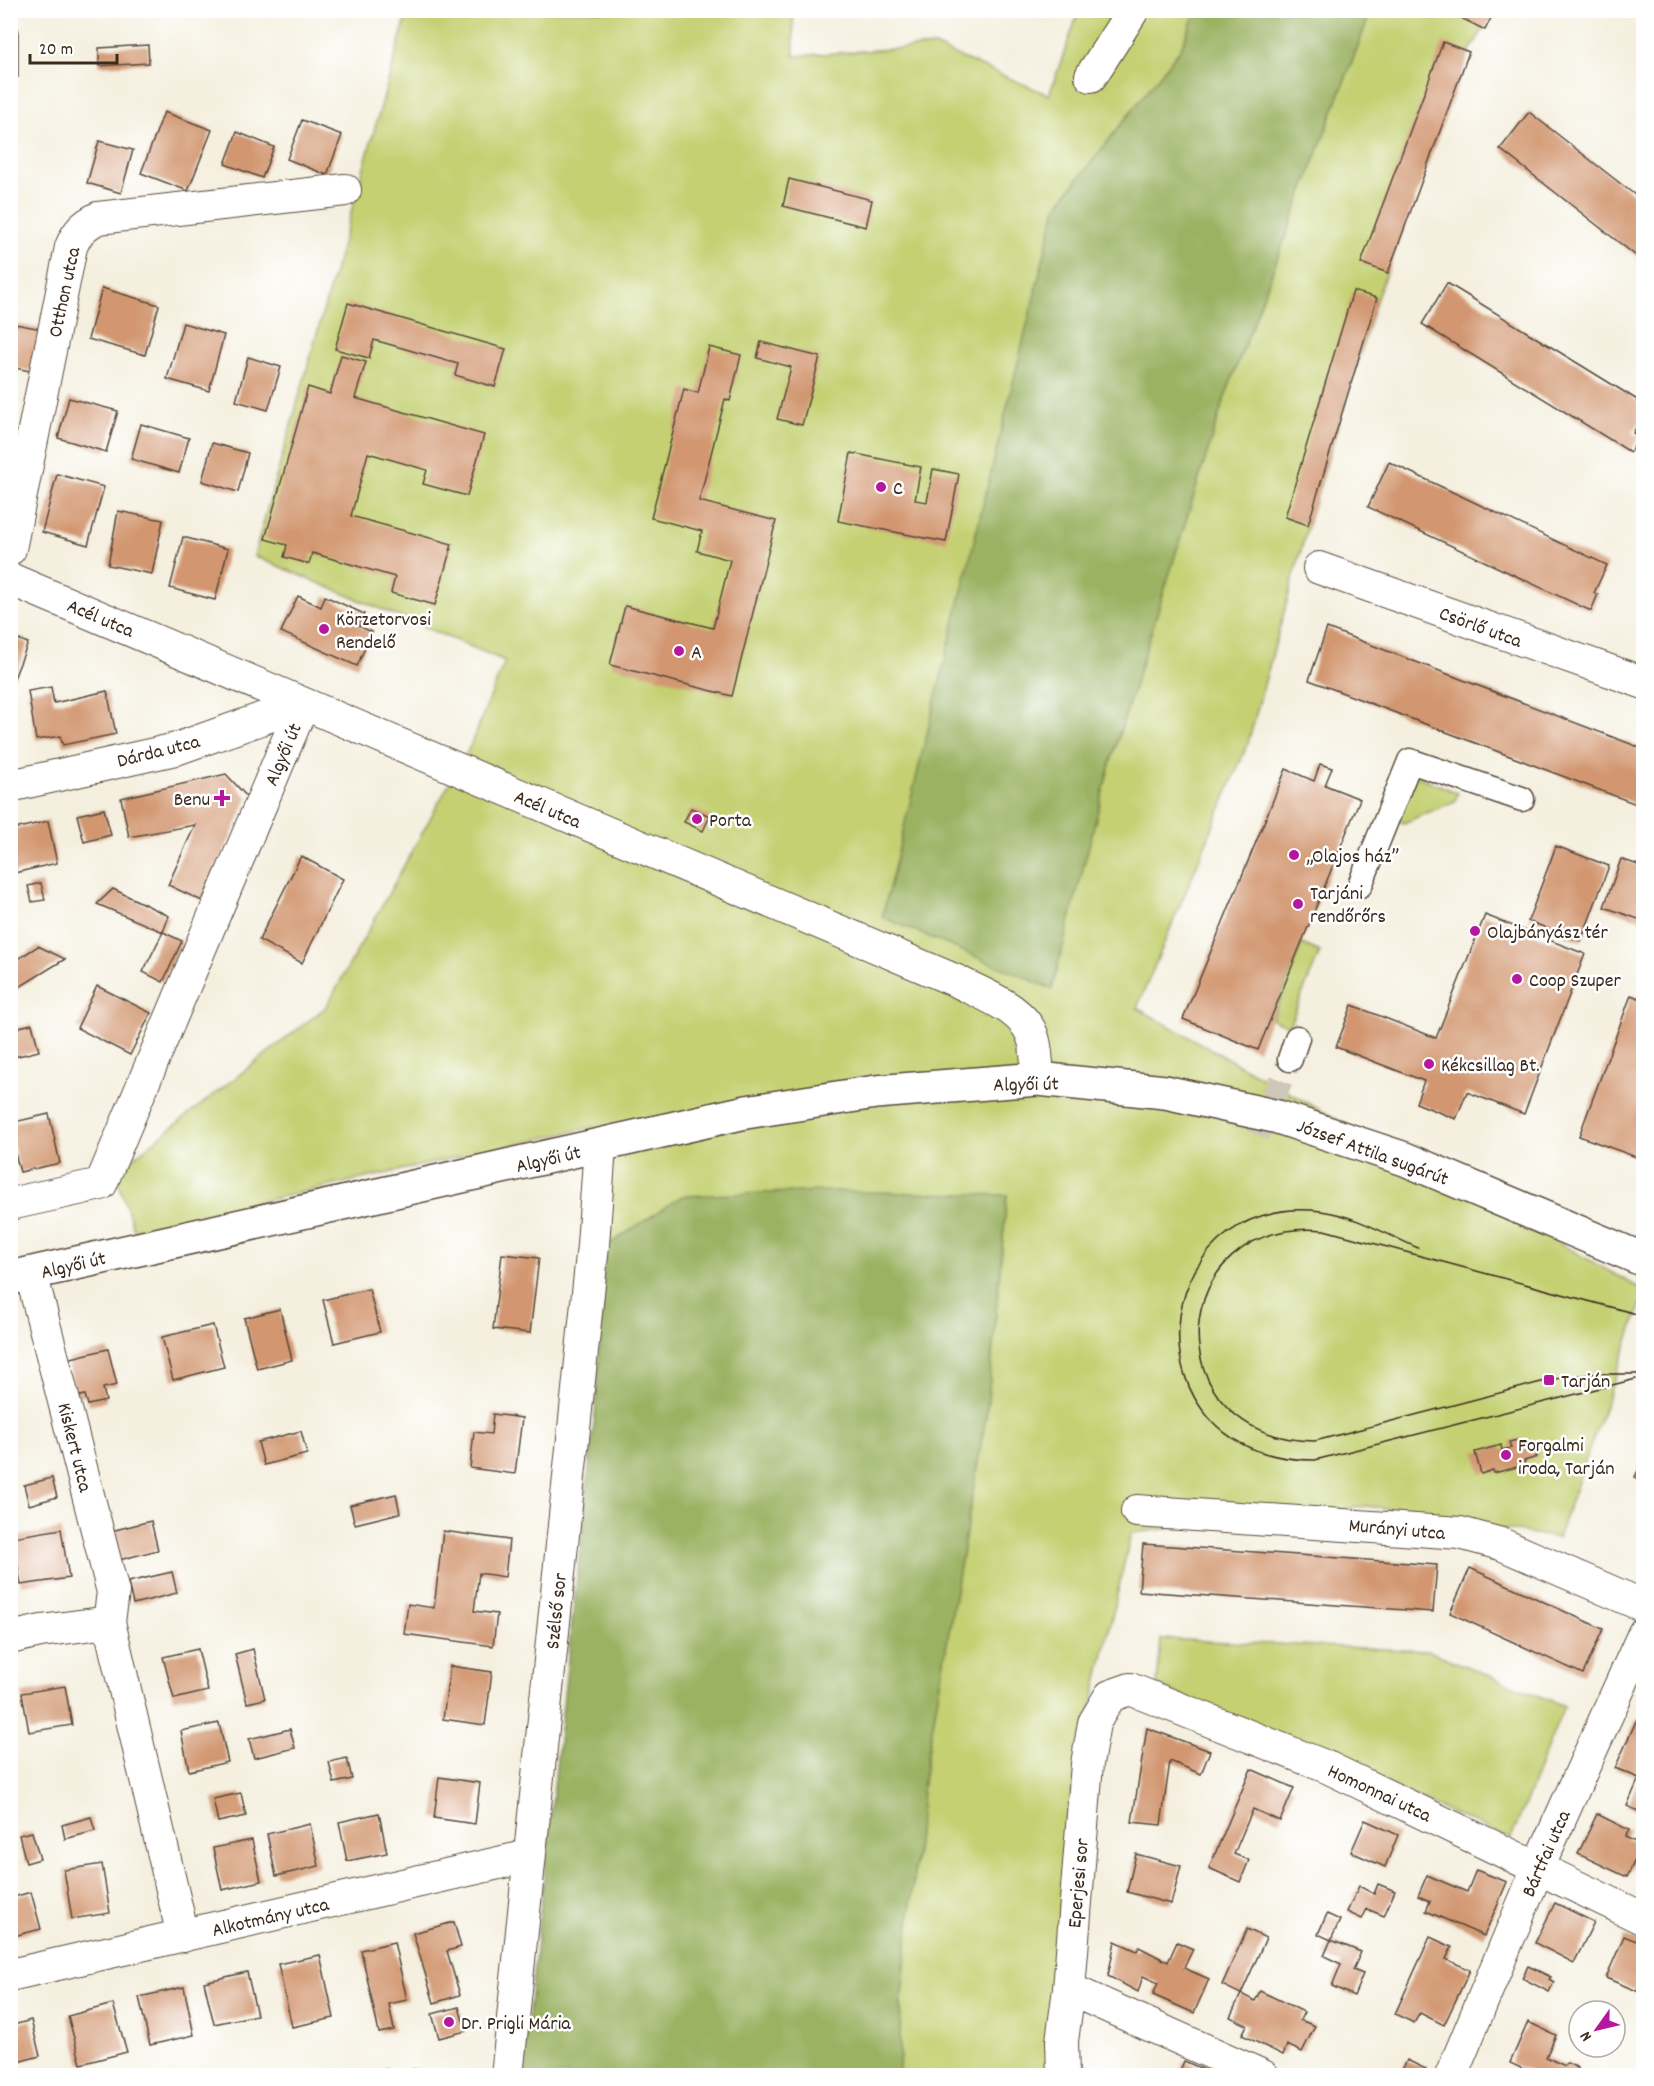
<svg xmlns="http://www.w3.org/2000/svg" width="1654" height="2086" viewBox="0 0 1654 2086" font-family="Dekko,sans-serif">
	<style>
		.green { fill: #c4d072; stroke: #807d48; stroke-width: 1.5 }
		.forest { fill: #9bb264; stroke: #6b6e41; stroke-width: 1.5 }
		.building { fill: #d29771 }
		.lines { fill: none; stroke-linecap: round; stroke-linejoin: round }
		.pedestrian-tunnel { stroke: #cfc8b8; stroke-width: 24; stroke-dasharray: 24 12; stroke-linecap: butt }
		.pedestrian-casing { stroke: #57483b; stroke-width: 27 }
		.minor-casing { stroke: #57483b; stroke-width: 34 }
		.primary-casing { stroke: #57483b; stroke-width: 36 }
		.pedestrian { stroke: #fff; stroke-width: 24 }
		.minor { stroke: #fff; stroke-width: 32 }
		.primary { stroke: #fff; stroke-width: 33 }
		.tram { stroke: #3b2a1e; stroke-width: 1.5 }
		.poi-dot { fill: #b5179e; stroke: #fff; stroke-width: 2 }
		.labels { text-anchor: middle; stroke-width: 5; stroke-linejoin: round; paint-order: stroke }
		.street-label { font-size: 20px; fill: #3b2a1e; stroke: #fff }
		.poi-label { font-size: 20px; fill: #3b2a1e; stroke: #fff; text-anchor: start }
	</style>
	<rect width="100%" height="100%" fill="#fff"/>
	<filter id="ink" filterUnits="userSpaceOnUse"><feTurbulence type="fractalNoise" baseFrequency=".0167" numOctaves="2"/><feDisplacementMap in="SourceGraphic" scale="12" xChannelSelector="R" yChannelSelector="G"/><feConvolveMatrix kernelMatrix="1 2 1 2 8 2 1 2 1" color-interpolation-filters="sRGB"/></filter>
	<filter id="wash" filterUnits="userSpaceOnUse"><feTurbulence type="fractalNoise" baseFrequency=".008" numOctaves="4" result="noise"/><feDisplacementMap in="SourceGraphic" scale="24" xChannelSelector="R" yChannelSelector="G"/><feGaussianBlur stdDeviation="1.35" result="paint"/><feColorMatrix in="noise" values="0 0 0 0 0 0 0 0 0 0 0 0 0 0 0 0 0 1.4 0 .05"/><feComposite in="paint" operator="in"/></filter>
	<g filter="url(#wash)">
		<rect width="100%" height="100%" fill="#f4efde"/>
		<g class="green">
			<path d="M408,11H793L794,56L934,46L1049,95L1079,11H1196L882,916L1051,988L1110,764L1222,405L1371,11H1495L1469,52L1377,298L1308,525L1248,743L1137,1008L1643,1290V1298L1558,1538L1367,1506L1131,1533L1065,1825L1051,2075H899L901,2004L923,1782L987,1409L1007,1195L605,1247L593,1127L134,1230L115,1172L326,1007L470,746L505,661L254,556Z"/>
			<path d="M1415,775L1458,793L1455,801L1404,823L1397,820Z"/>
			<path d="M1302,944L1320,952L1289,1026L1272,1019Z"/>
			<path d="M1161,1639L1429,1651L1564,1706L1511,1839L1157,1685Z"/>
		</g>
		<g class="forest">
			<path d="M1196,11H1371L1222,405L1110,764L1052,989L882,917L1056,207L1181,48Z"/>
			<path d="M821,1191L1007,1195L987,1409L923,1782L901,2004L899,2075L522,2076L596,1405L605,1247L682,1196Z"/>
		</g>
		<g id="blocks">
			<g class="building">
				<path d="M1467,10H1495L1485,30L1463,19Z"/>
				<path d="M10,27L18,28V77H10Z"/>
				<path d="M1443,42L1469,52L1388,273L1361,263Z"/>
				<path d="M148,45L149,63L99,66V48Z"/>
				<path d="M164,112L212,130L188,191L141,173Z"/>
				<path d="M1529,112L1644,202V262L1500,149Z"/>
				<path d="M302,120L342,135L327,175L287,159Z"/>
				<path d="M237,132L274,147L262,178L225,164Z"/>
				<path d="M99,141L133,150L121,193L87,183Z"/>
				<path d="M789,179L872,200L866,227L783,206Z"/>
				<path d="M1447,283L1644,404V415L1633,433L1640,437L1630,452L1422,324Z"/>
				<path d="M102,288L159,305L145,355L88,339Z"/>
				<path d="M1353,291L1377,298L1308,525L1285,517Z"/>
				<path d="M348,303L506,349L495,387L455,375L458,364L374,340L369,358L335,349Z"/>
				<path d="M10,323L42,329L35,372L10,367Z"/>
				<path d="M183,323L224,335L209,391L167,379Z"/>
				<path d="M761,342L820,357L802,425L777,419L791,367L757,358Z"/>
				<path d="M709,347L741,355L730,401L725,399L699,501L776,521L732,696L610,665L625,606L713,628L730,560L697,551L702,531L651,518L684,389L698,393Z"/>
				<path d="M341,355L366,362L355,398L484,435L467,496L423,484L427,470L368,453L351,516L452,544L435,605L391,593L395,577L312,553L309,564L284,557L287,545L265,539L308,387L330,394Z"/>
				<path d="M248,357L281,367L268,410L236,401Z"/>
				<path d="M69,398L118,411L106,452L58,438Z"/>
				<path d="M141,424L189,438L179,473L131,459Z"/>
				<path d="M212,443L248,453L238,492L202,481Z"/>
				<path d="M851,453L921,467L915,500L927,502L933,469L959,474L946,542L838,521Z"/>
				<path d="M1389,462L1607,565L1594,593L1598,594L1591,611L1368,507Z"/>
				<path d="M57,474L104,487L88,545L42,532Z"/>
				<path d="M118,511L163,520L152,574L108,565Z"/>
				<path d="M183,537L228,549L215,600L170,588Z"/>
				<path d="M298,596L321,607L325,596L364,614L359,626L372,632L357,666L281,632Z"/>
				<path d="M1327,628L1644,749V807L1309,680Z"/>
				<path d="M10,636L28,643L11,686H10Z"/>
				<path d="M51,687L54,703L107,691L116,734L63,745L60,736L36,740L28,691Z"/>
				<path d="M1320,764L1332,768L1325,785L1360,799L1258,1050L1183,1019L1286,769L1314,781Z"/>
				<path d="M226,774L248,798L202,901L168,885L195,825L129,837L121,798Z"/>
				<path d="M691,808L710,816L703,831L684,822Z"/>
				<path d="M104,809L111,835L84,842L77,815Z"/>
				<path d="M48,821L57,863L10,874V830Z"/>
				<path d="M1556,846L1609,866L1581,941L1528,921Z"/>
				<path d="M301,856L343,879L302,963L259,940Z"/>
				<path d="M1621,859L1644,867V921L1604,907Z"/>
				<path d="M41,883L45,900L32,902L28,886Z"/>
				<path d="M113,889L169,916L163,932L97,904Z"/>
				<path d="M1485,915L1585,954L1524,1114L1467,1092L1456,1119L1416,1103L1424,1081L1336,1047L1352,1005L1436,1038Z"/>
				<path d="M163,932L182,941L163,982L143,972Z"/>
				<path d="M38,946L65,959L10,993V964Z"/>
				<path d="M97,986L151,1013L130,1055L77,1028Z"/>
				<path d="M1631,995L1644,1000V1160L1579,1136Z"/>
				<path d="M11,1014L15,1028L32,1024L39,1051L10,1058Z"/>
				<path d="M49,1114L60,1163L20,1172L10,1135V1123Z"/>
				<path d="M502,1254L539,1258L530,1333L493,1329Z"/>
				<path d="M369,1289L380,1332L334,1343L323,1300Z"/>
				<path d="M280,1309L292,1360L257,1369L244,1318Z"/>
				<path d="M213,1325L224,1367L173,1380L162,1337Z"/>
				<path d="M108,1349L117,1385L103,1388L106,1401L88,1405L85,1395L76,1397L67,1359Z"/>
				<path d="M493,1414L522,1418L515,1474L470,1468L474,1432L491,1434Z"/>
				<path d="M301,1431L307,1454L264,1465L258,1442Z"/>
				<path d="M1522,1439L1524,1446L1533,1443L1537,1457L1524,1461L1525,1465L1494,1473L1493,1470L1481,1474L1475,1452L1501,1445L1502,1450L1511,1448L1509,1442Z"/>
				<path d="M1644,1459V1481L1635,1477Z"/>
				<path d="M52,1478L57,1497L29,1505L24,1485Z"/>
				<path d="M396,1494L400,1513L355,1524L350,1505Z"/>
				<path d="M151,1521L158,1550L119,1560L111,1531Z"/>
				<path d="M61,1529L69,1578L21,1585L13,1537Z"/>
				<path d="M443,1531L509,1540L505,1577L479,1573L474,1611L497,1614L493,1646L404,1634L408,1604L434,1608Z"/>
				<path d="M1143,1544L1437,1565L1433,1612L1139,1591Z"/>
				<path d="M1470,1568L1603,1629L1583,1674L1450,1613Z"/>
				<path d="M172,1572L177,1593L133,1604L128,1582Z"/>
				<path d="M198,1649L208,1691L174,1699L163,1657Z"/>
				<path d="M253,1649L265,1699L247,1703L235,1654Z"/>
				<path d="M450,1666L492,1672L485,1725L443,1719Z"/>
				<path d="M65,1686L72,1725L29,1732L22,1693Z"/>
				<path d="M1637,1719L1644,1722V1814L1627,1806L1639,1778L1615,1768Z"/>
				<path d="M219,1723L228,1762L189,1771L181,1731Z"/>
				<path d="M1147,1728L1210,1751L1201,1774L1170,1761L1161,1825L1132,1822Z"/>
				<path d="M290,1729L295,1748L254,1758L249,1739Z"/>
				<path d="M347,1758L352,1779L334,1783L329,1762Z"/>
				<path d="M1251,1769L1294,1788L1280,1821L1253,1809L1234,1854L1249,1860L1240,1882L1209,1868Z"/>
				<path d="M439,1777L480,1783L475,1824L434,1818Z"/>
				<path d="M241,1793L246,1816L218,1822L213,1799Z"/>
				<path d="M379,1813L387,1853L347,1861L339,1822Z"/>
				<path d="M1597,1814L1629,1830L1625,1837L1642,1845L1627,1877L1578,1854Z"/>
				<path d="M91,1817L95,1831L65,1839L62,1825Z"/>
				<path d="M1365,1820L1398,1835L1385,1867L1351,1852Z"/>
				<path d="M310,1824L319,1866L276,1876L267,1834Z"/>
				<path d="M32,1832L40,1859L26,1863L19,1835Z"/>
				<path d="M252,1840L261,1881L222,1890L213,1848Z"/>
				<path d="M1136,1854L1181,1866L1171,1904L1127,1892Z"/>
				<path d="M102,1864L110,1913L72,1919L64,1870Z"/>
				<path d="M1476,1870L1507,1882L1484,1936L1426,1911L1430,1901L1418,1896L1427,1875L1467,1892Z"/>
				<path d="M1378,1884L1395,1891L1384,1916L1367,1909L1362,1919L1347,1912L1359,1886L1374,1894Z"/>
				<path d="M31,1892L41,1929L10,1937V1898Z"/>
				<path d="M1555,1903L1594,1922L1574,1963L1535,1943Z"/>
				<path d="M1327,1914L1340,1920L1331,1940L1318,1934Z"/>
				<path d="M454,1922L461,1947L447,1951L460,1995L434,2003L413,1933Z"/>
				<path d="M1247,1929L1266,1938L1241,1994L1255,2001L1260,1991L1304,2012L1300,2020L1315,2026L1302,2052L1287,2045L1283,2055L1242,2035L1247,2025L1230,2017L1241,1994L1222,1985Z"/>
				<path d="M1624,1936L1644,1944V1994L1606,1978Z"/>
				<path d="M1430,1937L1452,1947L1446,1959L1470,1970L1444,2025L1420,2013L1414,2023L1395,2014Z"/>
				<path d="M1331,1940L1361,1952L1353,1970L1363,1974L1354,1996L1332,1986L1341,1964L1324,1956Z"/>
				<path d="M1115,1941L1137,1951L1139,1947L1168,1962L1177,1942L1193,1949L1184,1968L1209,1979L1194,2013L1153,1995L1158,1983L1143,1976L1138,1992L1108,1976Z"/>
				<path d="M394,1942L407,2000L389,2004L394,2030L379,2033L361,1950Z"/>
				<path d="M320,1955L334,2018L292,2027L278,1964Z"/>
				<path d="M1528,1966L1551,1977L1549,1979L1554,1982L1549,1992L1522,1978Z"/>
				<path d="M247,1972L257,2015L214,2024L204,1982Z"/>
				<path d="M184,1987L194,2035L150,2045L139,1997Z"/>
				<path d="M113,2004L127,2052L81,2064L68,2016Z"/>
				<path d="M459,2007L466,2031L439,2038L432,2014Z"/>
				<path d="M31,2020L40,2056L10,2064V2026Z"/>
				<path d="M1528,2022L1556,2035L1546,2057L1565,2066L1567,2063L1578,2068L1575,2076H1538L1510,2063Z"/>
				<path d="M1407,2060L1426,2069L1423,2076H1399Z"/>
				<path d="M1184,2061L1214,2074L1213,2076H1178Z"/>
				<path d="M387,2069L388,2076H374L373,2072Z"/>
				<path d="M413,2069L449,2074V2076H412Z"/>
				<path d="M344,2070L345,2076H325V2074Z"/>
			</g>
		</g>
	</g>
	<g filter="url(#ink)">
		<use href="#blocks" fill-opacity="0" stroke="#57483b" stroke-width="1.5"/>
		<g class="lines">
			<path class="pedestrian-tunnel" d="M1257,1135L1290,1059"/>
			<defs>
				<g id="pedestrian">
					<path d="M1360,885L1410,761L1522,799"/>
					<path d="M1290,1059L1297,1038"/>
				</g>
				<g id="minor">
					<path d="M1091,76L1133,10"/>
					<path d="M10,549L71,247C77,232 84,225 98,218L345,190"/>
					<path d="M1319,568L1644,683"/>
					<path d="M10,579L959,982C985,996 1027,1009 1034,1041C1037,1053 1037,1067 1038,1079"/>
					<path d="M10,786L176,749L303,704"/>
					<path d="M10,1204L101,1184L303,704"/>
					<path d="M31,1273L113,1592L109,1622L183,1936"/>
					<path d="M1137,1511L1460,1533L1501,1544L1644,1606"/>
					<path d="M10,1638L41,1631L109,1622"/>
					<path d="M10,1975L529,1856"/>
					<path d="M1069,1989L1263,2076"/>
					<path d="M507,2076L593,1245L600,1146"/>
					<path d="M1063,2076L1062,2041L1069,1989L1087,1764L1094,1723L1110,1696L1130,1689L1327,1767L1644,1919"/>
					<path d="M1451,2076L1538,1868L1644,1633"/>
				</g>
				<path id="primary" d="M10,1278L746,1112L876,1092L1038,1079L1165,1092L1278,1117L1405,1159L1644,1260"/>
			</defs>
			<use href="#pedestrian" class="pedestrian-casing"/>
			<use href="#minor" class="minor-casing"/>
			<use href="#primary" class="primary-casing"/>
			<use href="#pedestrian" class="pedestrian"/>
			<use href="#minor" class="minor"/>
			<use href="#primary" class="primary"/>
			<g class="tram">
				<path d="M1418,1248C1388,1235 1354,1215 1321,1211C1144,1190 1121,1460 1315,1460L1636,1379"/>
				<path d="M1644,1316L1324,1230C1164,1215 1152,1439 1315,1441L1549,1380L1589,1374H1644"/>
			</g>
		</g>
	</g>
	<g class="poi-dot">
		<circle cx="881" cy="487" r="6"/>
		<circle cx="324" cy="629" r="6"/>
		<circle cx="679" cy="651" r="6"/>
		<path d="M219 789h6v6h6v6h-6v6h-6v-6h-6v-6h6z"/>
		<circle cx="697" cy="819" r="6"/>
		<circle cx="1294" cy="855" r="6"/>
		<circle cx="1298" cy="904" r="6"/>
		<circle cx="1475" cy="931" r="6"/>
		<circle cx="1517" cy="979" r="6"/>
		<circle cx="1429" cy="1064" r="6"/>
		<rect x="1543" y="1374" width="12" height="12" rx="3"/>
		<circle cx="1506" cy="1455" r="6"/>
		<circle cx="449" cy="2022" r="6"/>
	</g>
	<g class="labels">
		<g class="street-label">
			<text transform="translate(63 292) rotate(-78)" y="7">Otthon utca</text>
			<text transform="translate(101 617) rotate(23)" y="7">Acél utca</text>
			<text transform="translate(1481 626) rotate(20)" y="7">Csörlő utca</text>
			<text transform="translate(158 750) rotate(-14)" y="7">Dárda utca</text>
			<text transform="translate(282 754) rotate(-67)" y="7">Algyői út</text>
			<text transform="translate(548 808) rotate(23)" y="7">Acél utca</text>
			<text transform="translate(1026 1083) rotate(-1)" y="7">Algyői út</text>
			<text transform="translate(1373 1151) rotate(20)" y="7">József Attila sugárút</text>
			<text transform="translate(548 1158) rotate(-13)" y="7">Algyői út</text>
			<text transform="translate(73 1264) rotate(-13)" y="7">Algyői út</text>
			<text transform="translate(76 1447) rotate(76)" y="7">Kiskert utca</text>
			<text transform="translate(1397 1528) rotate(5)" y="7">Murányi utca</text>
			<text transform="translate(555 1611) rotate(-84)" y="7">Szélső sor</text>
			<text transform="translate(1380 1792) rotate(25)" y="7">Homonnai utca</text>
			<text transform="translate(1545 1853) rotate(-66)" y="7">Bártfai utca</text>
			<text transform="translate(1077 1883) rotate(-85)" y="7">Eperjesi sor</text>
			<text transform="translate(270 1916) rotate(-13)" y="7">Alkotmány utca</text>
		</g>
		<g class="poi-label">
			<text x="893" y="494">C</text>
			<text x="336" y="625">Körzetorvosi<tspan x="336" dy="23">Rendelő</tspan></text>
			<text x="691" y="658">A</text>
			<text x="210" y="805" text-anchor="end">Benu</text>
			<text x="709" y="826">Porta</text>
			<text x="1306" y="862">„Olajos ház”</text>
			<text x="1310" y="899">Tarjáni<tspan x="1310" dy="23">rendőrőrs</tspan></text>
			<text x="1487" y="938">Olajbányász tér</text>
			<text x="1529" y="986">Coop Szuper</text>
			<text x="1441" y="1071">Kékcsillag Bt.</text>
			<text x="1561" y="1387">Tarján</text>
			<text x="1518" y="1451">Forgalmi<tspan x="1518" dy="23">iroda, Tarján</tspan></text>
			<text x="461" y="2029">Dr. Prigli Mária</text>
		</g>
	</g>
	<rect width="1654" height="2086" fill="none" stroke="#fff" stroke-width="36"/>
	<g transform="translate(1597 2029) rotate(236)"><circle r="28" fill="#ffffff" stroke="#b1aaa5" stroke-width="1.5"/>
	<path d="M0-4.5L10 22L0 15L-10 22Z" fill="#b5179e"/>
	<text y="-9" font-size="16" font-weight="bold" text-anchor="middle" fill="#3b2a1e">N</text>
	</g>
	<path d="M30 54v9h87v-9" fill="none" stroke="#3b2a1e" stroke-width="3"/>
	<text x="39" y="54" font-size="18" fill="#3b2a1e" stroke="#ffffff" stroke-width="4.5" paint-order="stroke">20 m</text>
</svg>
